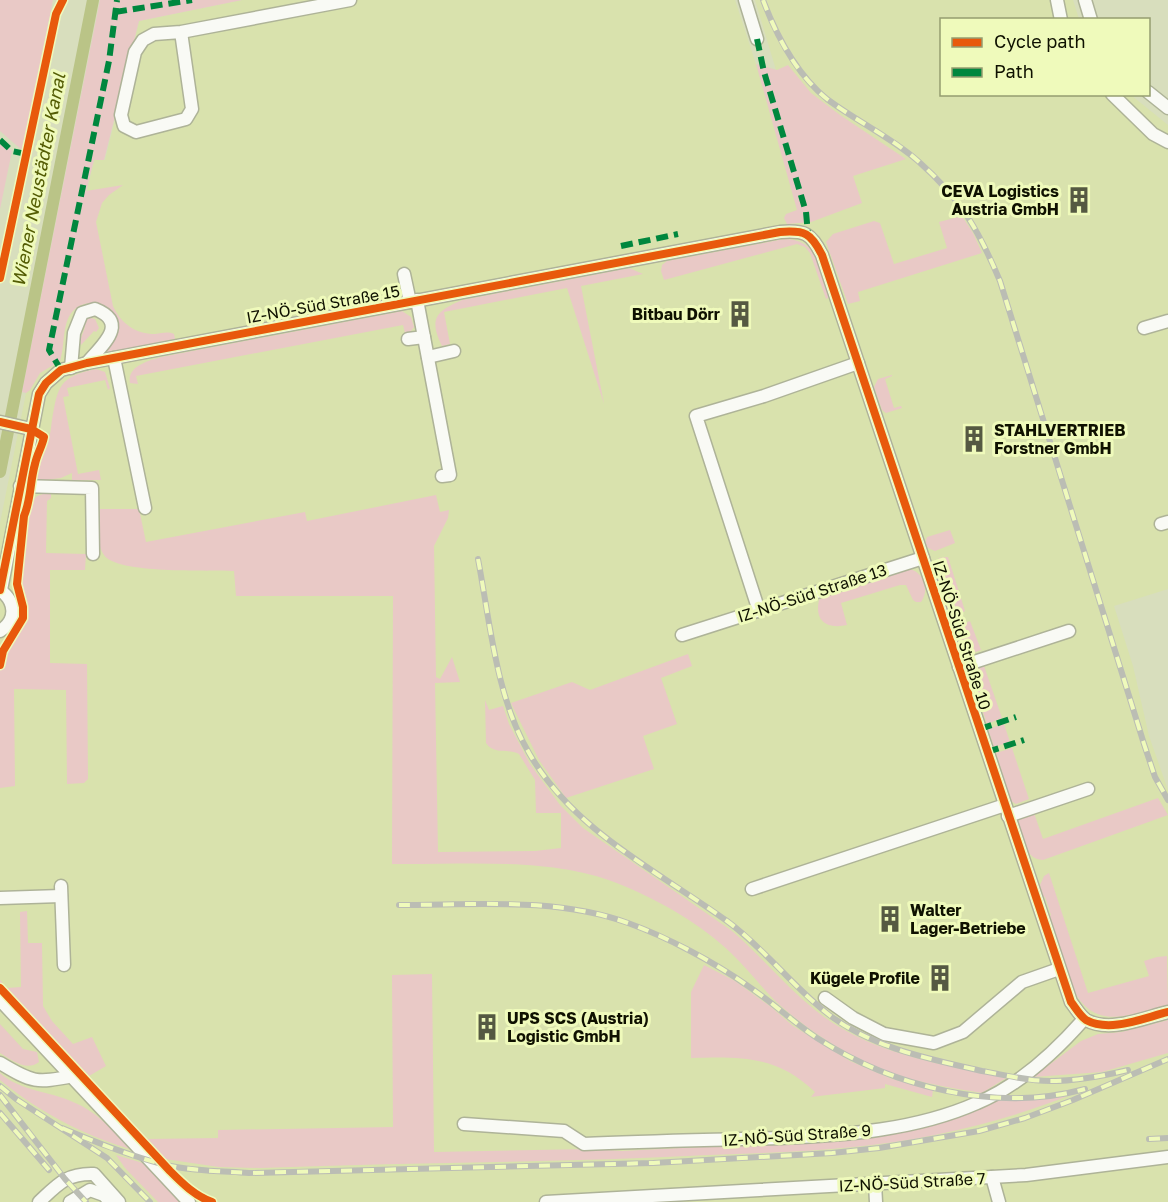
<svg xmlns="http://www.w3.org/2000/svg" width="1168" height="1202" viewBox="0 0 1168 1202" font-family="'Golos Text',sans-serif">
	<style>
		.built { fill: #d9e2ad }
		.green { fill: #e9c9c6 }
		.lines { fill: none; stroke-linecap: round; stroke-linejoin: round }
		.canal { stroke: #bac487; stroke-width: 12 }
		.minor-casing { stroke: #aeb398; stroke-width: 15 }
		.minor { stroke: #f9faf5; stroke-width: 12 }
		.rail-casing { stroke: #bbbdb4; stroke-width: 6 }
		.rail { stroke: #effabb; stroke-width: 4; stroke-dasharray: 11; stroke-linecap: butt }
		.quiet { stroke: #00873e; stroke-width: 6; stroke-dasharray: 12 6; stroke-linecap: butt }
		.cycleway-casing { stroke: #effabb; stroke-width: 11 }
		.cycleway { stroke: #e8590c; stroke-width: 8 }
		.labels { text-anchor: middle; stroke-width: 6; stroke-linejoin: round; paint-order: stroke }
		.poi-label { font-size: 16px; font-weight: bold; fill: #0f1100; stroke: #effabb; text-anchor: end }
		.street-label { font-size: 16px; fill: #0f1100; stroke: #effabb }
		.water-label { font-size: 18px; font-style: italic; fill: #535c04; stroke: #effabb }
	</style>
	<rect width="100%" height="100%" fill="#d8debd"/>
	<path class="built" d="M242,0H735L756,64L776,70L755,0H1073L1079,19L942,20V94L1131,95L1168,125V589L1114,606L1133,666L1149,736L1168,790V1202H0V523L26,393L51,348L94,160H105L139,21Z"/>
	<g class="green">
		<path d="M0,0H53L23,151L0,131Z"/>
		<path d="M100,0H242L139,21L104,160H94L86,191L123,185L109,195L102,203L96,222L113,306C121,324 136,334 155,334C163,333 167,331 174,334L175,339L107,353L104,352C107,345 115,341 116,333C118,309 89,292 72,312C62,324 65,346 60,361L40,373L30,390L26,393L22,392Z"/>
		<path d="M756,64L777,70L788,65L811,93L840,115L906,159L853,176L862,203L811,222L787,224L784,218L786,214L797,210Z"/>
		<path d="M0,140L12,151L0,209Z"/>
		<path d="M962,216L973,233L982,253L858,292L860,301L848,304L826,242L833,234L874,221L880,223L894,264L947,248L939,222Z"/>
		<path d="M784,239C818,239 820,268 830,294L828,298L826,299L810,253L805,247L797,244L664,280L661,271L662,265L667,261Z"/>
		<path d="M629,268L643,274L581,286L604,404L567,288L444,312L450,344L442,346C428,318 437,311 462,300Z"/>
		<path d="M402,311L411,317L414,327L410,332L405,333L403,325L136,376L138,384L130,383C127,366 148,361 161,357Z"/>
		<path d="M87,317L95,319L99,328L96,332L94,331L81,345L80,341L85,327L80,324Z"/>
		<path d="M96,369L105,372L110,388L108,390L105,380L67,388L69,396L63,397L78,474L99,470L101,480H72V473L61,478L37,481C26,469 28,455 41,445C43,442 47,442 48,439C51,435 51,425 52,420C58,386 59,377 96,369Z"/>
		<path d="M892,375V376L885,379L894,408L901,406L902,408L886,413L882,410L874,387L878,379Z"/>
		<path d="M46,493H51V498L47,501L46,553L86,554L85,570H50V663L87,664L88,779L84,783L67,784L66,690L14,689L15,786L0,788V649L18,618L19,609L12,584L20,516L37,496Z"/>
		<path d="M436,495L440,512L449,510L448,518L434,546L436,677L440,679L452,657L460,682L435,683L438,852L535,851L561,848V813H536L535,780L519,754C507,748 494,755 486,743L485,700L489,710L503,706L509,724L530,764L560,805L583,828L732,931C761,956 785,986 815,1010C869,1054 940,1064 1006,1078L982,1093C952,1088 922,1083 893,1074C856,1061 810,1032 781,1006C763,990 749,970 731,953C702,925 662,902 624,886C556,856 466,865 392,864L393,596H236L234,571C209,570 116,574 104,555C95,542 99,524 100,509H139L146,542L305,512L307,521Z"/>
		<path d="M950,530L955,543L935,551L928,548L925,543L927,537Z"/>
		<path d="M948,557L965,611L959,615L949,613L934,568L939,558Z"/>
		<path d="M910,569C924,573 930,590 921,602H916L913,600L906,585H900L841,603L847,625C829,629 814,623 819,600L824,597L901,571Z"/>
		<path d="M970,621L981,650L965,656L955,631L958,626Z"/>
		<path d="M688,654L692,666L661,678L677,724L643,736L654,769L566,798L539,760L511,703L572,682L590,690Z"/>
		<path d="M984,666L1002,718L987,724L969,671Z"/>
		<path d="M1004,724L1010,742L994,747L988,729Z"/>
		<path d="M1012,748L1029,799L1016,804L1011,801L996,753Z"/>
		<path d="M1158,798L1168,815L1043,860C1024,859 1023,837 1018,821L1020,818L1034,813L1043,839Z"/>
		<path d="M1049,873L1088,993L1149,976L1144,961L1157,957L1167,956L1168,1005C1132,1014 1096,1032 1074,991L1049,916L1051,915L1045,897H1043L1040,885L1044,876Z"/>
		<path d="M27,911L28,943H42L43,1006L52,1021L73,1044L92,1037L106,1066L89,1076L148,1139L218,1138V1130L393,1127L392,975L432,974L434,1152L590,1149L622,1151L860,1139L893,1133L962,1116L999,1099L1032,1100L1070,1095C1004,1122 925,1140 854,1147C806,1152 757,1153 709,1155C560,1163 410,1162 260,1168L219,1167L158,1158L0,991V980L7,988L21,987L20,912Z"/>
		<path d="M704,965L735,981L771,1007L793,1026L850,1061L892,1079L933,1090L932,1097L885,1084V1088L811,1097L815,1092C776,1055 741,1057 691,1058V992Z"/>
		<path d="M1168,1020V1053L1102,1072L1033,1077L1081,1041L1098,1034L1121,1032Z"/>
		<path d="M0,1024L23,1049L37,1052L39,1062C26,1072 12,1060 0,1053Z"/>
		<path d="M0,1073C20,1091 49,1091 73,1102C98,1112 112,1130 130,1149C83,1135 38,1111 0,1080Z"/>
		<path d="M116,1155L143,1163L184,1202H158L125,1168Z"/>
	</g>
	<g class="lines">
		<path class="canal" d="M0,472L93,0"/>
		<defs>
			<g id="minor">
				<path d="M745,0L757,39"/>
				<path d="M1057,0L1061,20"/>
				<path d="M1085,0L1091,20"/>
				<path d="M181,32L192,109L186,119L136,132L124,126L121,115L135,52L143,40L154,34L181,32L350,0"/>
				<path d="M1148,92L1168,108"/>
				<path d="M1112,94L1153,134L1168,142"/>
				<path d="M404,274L410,302"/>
				<path d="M417,300L450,475L442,476"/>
				<path d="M1144,328L1168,321"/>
				<path d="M408,339L424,337"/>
				<path d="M428,357L454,351"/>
				<path d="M114,358L145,508"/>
				<path d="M71,368L74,333L82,313L95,309C130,323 102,345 87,363"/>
				<path d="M0,422L31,429"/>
				<path d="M20,486L92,488L93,554"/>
				<path d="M1161,524L1168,522"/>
				<path d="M0,590C16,602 17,620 0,631"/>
				<path d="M1,590L39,394L46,383L61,370L87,363L780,232C805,230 811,233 822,255L1071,1002C1075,1007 1080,1016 1086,1020C1110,1033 1143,1018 1168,1012"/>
				<path d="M759,611L696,416L764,396L858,363"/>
				<path d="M682,635L923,558"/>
				<path d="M959,667L1069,631"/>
				<path d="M1008,816L1088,789"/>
				<path d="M61,886L64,965"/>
				<path d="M752,889L1005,805"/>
				<path d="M0,898L61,896"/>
				<path d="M825,998L853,1018L884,1034L934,1043L963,1032L1022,982L1059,969"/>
				<path d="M0,1000L189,1202"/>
				<path d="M0,1063C33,1083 36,1083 73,1076"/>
				<path d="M464,1124L564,1131L584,1144C649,1141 715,1140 780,1138C847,1135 916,1130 977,1103C1018,1086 1055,1052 1084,1019"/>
				<path d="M992,1177L999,1202"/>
				<path d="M875,1184L876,1202"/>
				<path d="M39,1202C58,1184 67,1173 94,1174L119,1202"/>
				<path d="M70,1202L90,1190L104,1195L110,1202"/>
				<path d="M546,1202L1026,1175L1168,1157"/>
			</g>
		</defs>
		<use href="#minor" class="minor-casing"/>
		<use href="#minor" class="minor"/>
		<defs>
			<g id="rail">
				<path d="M763,0C777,37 796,74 827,99C856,121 891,137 918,161C961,199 978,229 1000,281L1144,744L1155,777L1168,800"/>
				<path d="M478,559C490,622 496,697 529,753C574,831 656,870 727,921C764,948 792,986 828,1014C872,1048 930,1059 982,1071C1005,1075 1027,1081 1050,1081C1076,1081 1103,1076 1128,1070"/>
				<path d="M399,905C475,905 555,897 628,923C667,937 714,962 748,986C772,1002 793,1022 817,1038C893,1087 996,1113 1085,1089"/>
				<path d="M0,1086L16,1099L107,1158L150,1202"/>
				<path d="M0,1095L65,1179L86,1202"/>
				<path d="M0,1113L49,1170"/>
				<path d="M62,1128C95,1142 127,1155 162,1164C190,1171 220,1171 249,1173L653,1163L832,1153L879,1148L979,1131L1025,1118L1073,1100L1168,1059"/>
				<path d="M1149,1139L1168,1138"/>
			</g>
		</defs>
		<use href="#rail" class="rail-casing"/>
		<use href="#rail" class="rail"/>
		<g class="quiet">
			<path d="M115,12L192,0"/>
			<path d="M757,39L764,72L806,212L808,234"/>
			<path d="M0,140L12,151L26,154"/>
			<path d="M621,246L678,234"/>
			<path d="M61,370L49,350L109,61L117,0"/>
			<path d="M980,729L1016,717"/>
			<path d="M987,752L1024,740"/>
		</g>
		<defs>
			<g id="cycleway">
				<path d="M0,278L56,14L63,0"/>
				<path d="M0,422L31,429L44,437C42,447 37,454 35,464C30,481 31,500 24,516L17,584L23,607V618L3,651L0,665"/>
				<path d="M0,590L39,394L46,383L61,370L87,363L780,232C805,230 811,233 822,255L1071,1002C1075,1007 1080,1016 1086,1020C1110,1033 1143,1018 1168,1012"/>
				<path d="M0,988L170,1171C183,1184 195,1196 212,1202"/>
			</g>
		</defs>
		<use href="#cycleway" class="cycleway-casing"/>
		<use href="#cycleway" class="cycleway"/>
	</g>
	<defs>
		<symbol id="building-bare" viewBox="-9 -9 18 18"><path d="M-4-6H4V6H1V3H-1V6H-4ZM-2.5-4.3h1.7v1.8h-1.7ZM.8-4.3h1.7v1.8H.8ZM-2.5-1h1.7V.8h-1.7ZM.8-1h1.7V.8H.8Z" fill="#555942" stroke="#effabb" stroke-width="2.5" paint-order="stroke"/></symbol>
	</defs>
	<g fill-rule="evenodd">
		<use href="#building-bare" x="1060" y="181" width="38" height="38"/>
		<use href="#building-bare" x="721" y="295" width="38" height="38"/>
		<use href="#building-bare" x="955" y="420" width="38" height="38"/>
		<use href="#building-bare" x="871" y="900" width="38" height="38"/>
		<use href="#building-bare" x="921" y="959" width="38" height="38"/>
		<use href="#building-bare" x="468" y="1008" width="38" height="38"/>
	</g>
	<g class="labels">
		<g class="poi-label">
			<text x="1059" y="197">CEVA Logistics<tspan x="1059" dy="18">Austria GmbH</tspan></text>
			<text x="720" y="320">Bitbau Dörr</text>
			<text x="994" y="436" text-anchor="start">STAHLVERTRIEB<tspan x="994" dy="18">Forstner GmbH</tspan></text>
			<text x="910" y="916" text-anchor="start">Walter<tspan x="910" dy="18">Lager-Betriebe</tspan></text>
			<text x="920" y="984">Kügele Profile</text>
			<text x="507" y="1024" text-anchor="start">UPS SCS (Austria)<tspan x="507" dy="18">Logistic GmbH</tspan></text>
		</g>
		<g class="street-label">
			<text transform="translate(323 304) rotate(-10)" y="6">IZ-NÖ-Süd Straße 15</text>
			<text transform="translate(812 593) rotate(-18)" y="6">IZ-NÖ-Süd Straße 13</text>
			<text transform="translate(962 635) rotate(72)" y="6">IZ-NÖ-Süd Straße 10</text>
			<text transform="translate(797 1135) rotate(-4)" y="6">IZ-NÖ-Süd Straße 9</text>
			<text transform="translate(912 1182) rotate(-3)" y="6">IZ-NÖ-Süd Straße 7</text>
		</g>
		<g class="water-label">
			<text transform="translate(39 180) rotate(-79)" y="6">Wiener Neustädter Kanal</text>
		</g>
	</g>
	<rect x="940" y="18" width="210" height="78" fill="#effabb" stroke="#959d70" stroke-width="1.5"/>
	<rect x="952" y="38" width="30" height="9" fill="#e8590c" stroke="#959d70" stroke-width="1.5"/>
	<text x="994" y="48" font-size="18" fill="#0f1100">Cycle path</text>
	<rect x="952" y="68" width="30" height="9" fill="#00873e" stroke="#959d70" stroke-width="1.5"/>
	<text x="994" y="78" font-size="18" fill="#0f1100">Path</text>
</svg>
